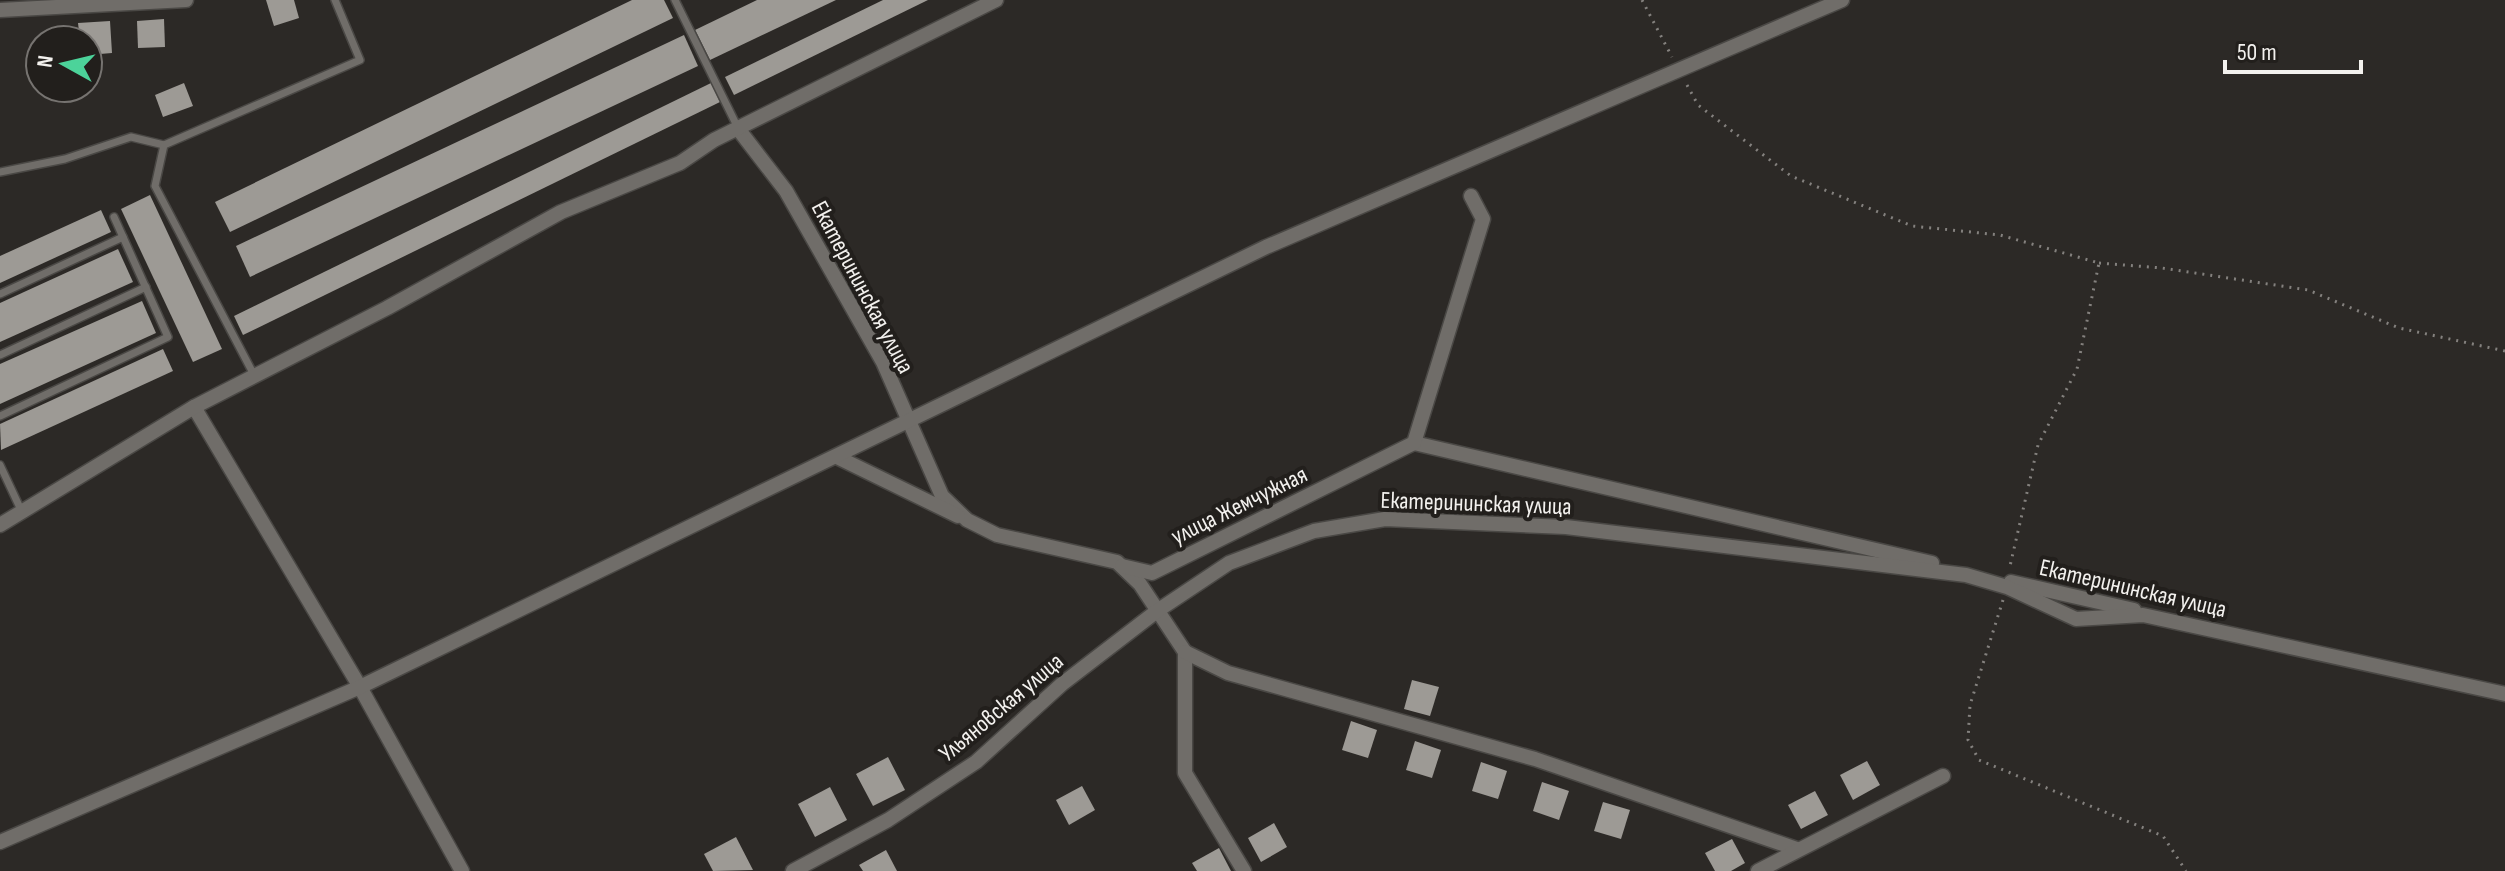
<svg xmlns="http://www.w3.org/2000/svg" width="2505" height="871" viewBox="0 0 2505 871" font-family="'Sofia Sans Condensed',sans-serif">
	<style>
		.building { fill: #9d9a95 }
		.lines { fill: none; stroke-linecap: round; stroke-linejoin: round }
		.service-casing { stroke: #4a4845; stroke-width: 10 }
		.minor-casing { stroke: #4a4845; stroke-width: 17 }
		.path { stroke: #84817e; stroke-width: 3; stroke-dasharray: 2 6; stroke-linecap: butt }
		.service { stroke: #706d69; stroke-width: 7 }
		.minor { stroke: #706d69; stroke-width: 14 }
		.labels { text-anchor: middle; stroke-width: 8; stroke-linejoin: round; paint-order: stroke }
		.street-label { font-size: 24px; fill: #f3f1ee; stroke: #221f1c }
	</style>
	<rect width="100%" height="100%" fill="#2c2926"/>
	<g class="building">
		<path d="M266,0H294L299,18L274,26Z"/>
		<path d="M632,0H664L673,18L230,232L215,202Z"/>
		<path d="M757,0H836L710,60L695,30Z"/>
		<path d="M883,0H928L734,95L725,77Z"/>
		<path d="M164,19L165,47L138,48L137,21Z"/>
		<path d="M110,21L112,53L88,55V40H80L78,23Z"/>
		<path d="M684,35L698,66L250,277L236,246Z"/>
		<path d="M184,83L193,106L163,117L155,95Z"/>
		<path d="M711,83L720,102L243,335L234,316Z"/>
		<path d="M150,195L222,349L193,362L121,209Z"/>
		<path d="M101,210L111,232L0,283V256Z"/>
		<path d="M118,249L133,282L0,342V303Z"/>
		<path d="M142,301L156,333L0,404V364Z"/>
		<path d="M163,349L173,371L1,450L0,424Z"/>
		<path d="M1412,680L1439,687L1430,716L1404,709Z"/>
		<path d="M1351,721L1377,730L1368,758L1342,750Z"/>
		<path d="M1415,741L1441,750L1432,778L1406,770Z"/>
		<path d="M888,757L905,790L873,806L856,774Z"/>
		<path d="M1867,761L1880,785L1853,800L1840,775Z"/>
		<path d="M1481,762L1507,771L1498,799L1472,791Z"/>
		<path d="M1542,782L1569,791L1559,820L1533,811Z"/>
		<path d="M1082,786L1095,810L1069,825L1056,800Z"/>
		<path d="M830,787L847,820L815,837L798,804Z"/>
		<path d="M1815,791L1828,815L1801,829L1788,805Z"/>
		<path d="M1603,802L1630,810L1621,839L1594,831Z"/>
		<path d="M1274,823L1287,847L1261,862L1248,838Z"/>
		<path d="M736,837L753,870L713,871L704,854Z"/>
		<path d="M1732,839L1745,863L1731,871H1715L1705,853Z"/>
		<path d="M1219,848L1231,871H1197L1192,863Z"/>
		<path d="M886,850L897,871H863L859,865Z"/>
	</g>
	<g class="lines">
		<defs>
			<g id="service">
				<path d="M675,0L738,128"/>
				<path d="M0,172L65,159L131,137L164,145"/>
				<path d="M0,294L123,237"/>
				<path d="M0,355L146,287"/>
				<path d="M254,375L155,186L164,145L360,60L335,0"/>
				<path d="M0,416L168,337L114,217"/>
				<path d="M0,465L22,512"/>
			</g>
			<g id="minor">
				<path d="M0,10L186,0"/>
				<path d="M739,130L786,191L883,362L942,496L967,520L997,535L1117,562L1140,584L1185,652V773L1244,871"/>
				<path d="M194,407L360,687L462,871"/>
				<path d="M1414,443L1932,563"/>
				<path d="M837,457L958,516"/>
				<path d="M0,525L194,407L387,308L561,212L680,163L714,140L996,0"/>
				<path d="M1122,566L1152,573L1414,443L1483,219L1471,196"/>
				<path d="M2011,582L2134,610"/>
				<path d="M1185,652L1228,673L1535,759L1797,849"/>
				<path d="M0,842L360,687L1266,247L1842,0"/>
				<path d="M793,871L888,820L976,762L1062,684L1157,611L1229,563L1314,531L1385,519L1566,527L1966,575L2007,587L2076,619L2143,615L2505,694"/>
				<path d="M1758,871L1943,776"/>
			</g>
		</defs>
		<use href="#service" class="service-casing"/>
		<use href="#minor" class="minor-casing"/>
		<g class="path">
			<path d="M1642,0L1672,57"/>
			<path d="M1687,85L1698,105L1791,176L1912,226L2000,235L2099,263L2077,369L2038,445L2010,566"/>
			<path d="M2099,263L2162,268L2308,290L2399,328L2505,351"/>
			<path d="M2003,600L1970,705L1968,740L1979,760L2163,836L2186,871"/>
		</g>
		<use href="#service" class="service"/>
		<use href="#minor" class="minor"/>
	</g>
	<g class="labels">
		<g class="street-label">
			<text transform="translate(863 287) rotate(62)" y="8">Екатерининская улица</text>
			<text transform="translate(1476 503) rotate(2)" y="8">Екатерининская улица</text>
			<text transform="translate(1239 505) rotate(-26)" y="8">улица Жемчужная</text>
			<text transform="translate(2133 588) rotate(13)" y="8">Екатерининская улица</text>
			<text transform="translate(1001 707) rotate(-40)" y="8">Ульяновская улица</text>
		</g>
	</g>
	<g transform="translate(64 64) rotate(278)"><circle r="38" fill="#221f1c" stroke="#767370" stroke-width="2"/>
	<path d="M0-6L14 30L0 20L-14 30Z" fill="#4cd39a"/>
	<text y="-12" font-size="22" font-weight="bold" text-anchor="middle" fill="#f3f1ee">N</text>
	</g>
	<path d="M2225 60v12h136v-12" fill="none" stroke="#f3f1ee" stroke-width="4"/>
	<text x="2237" y="60" font-size="24" fill="#f3f1ee" stroke="#221f1c" stroke-width="6" paint-order="stroke">50 m</text>
</svg>
